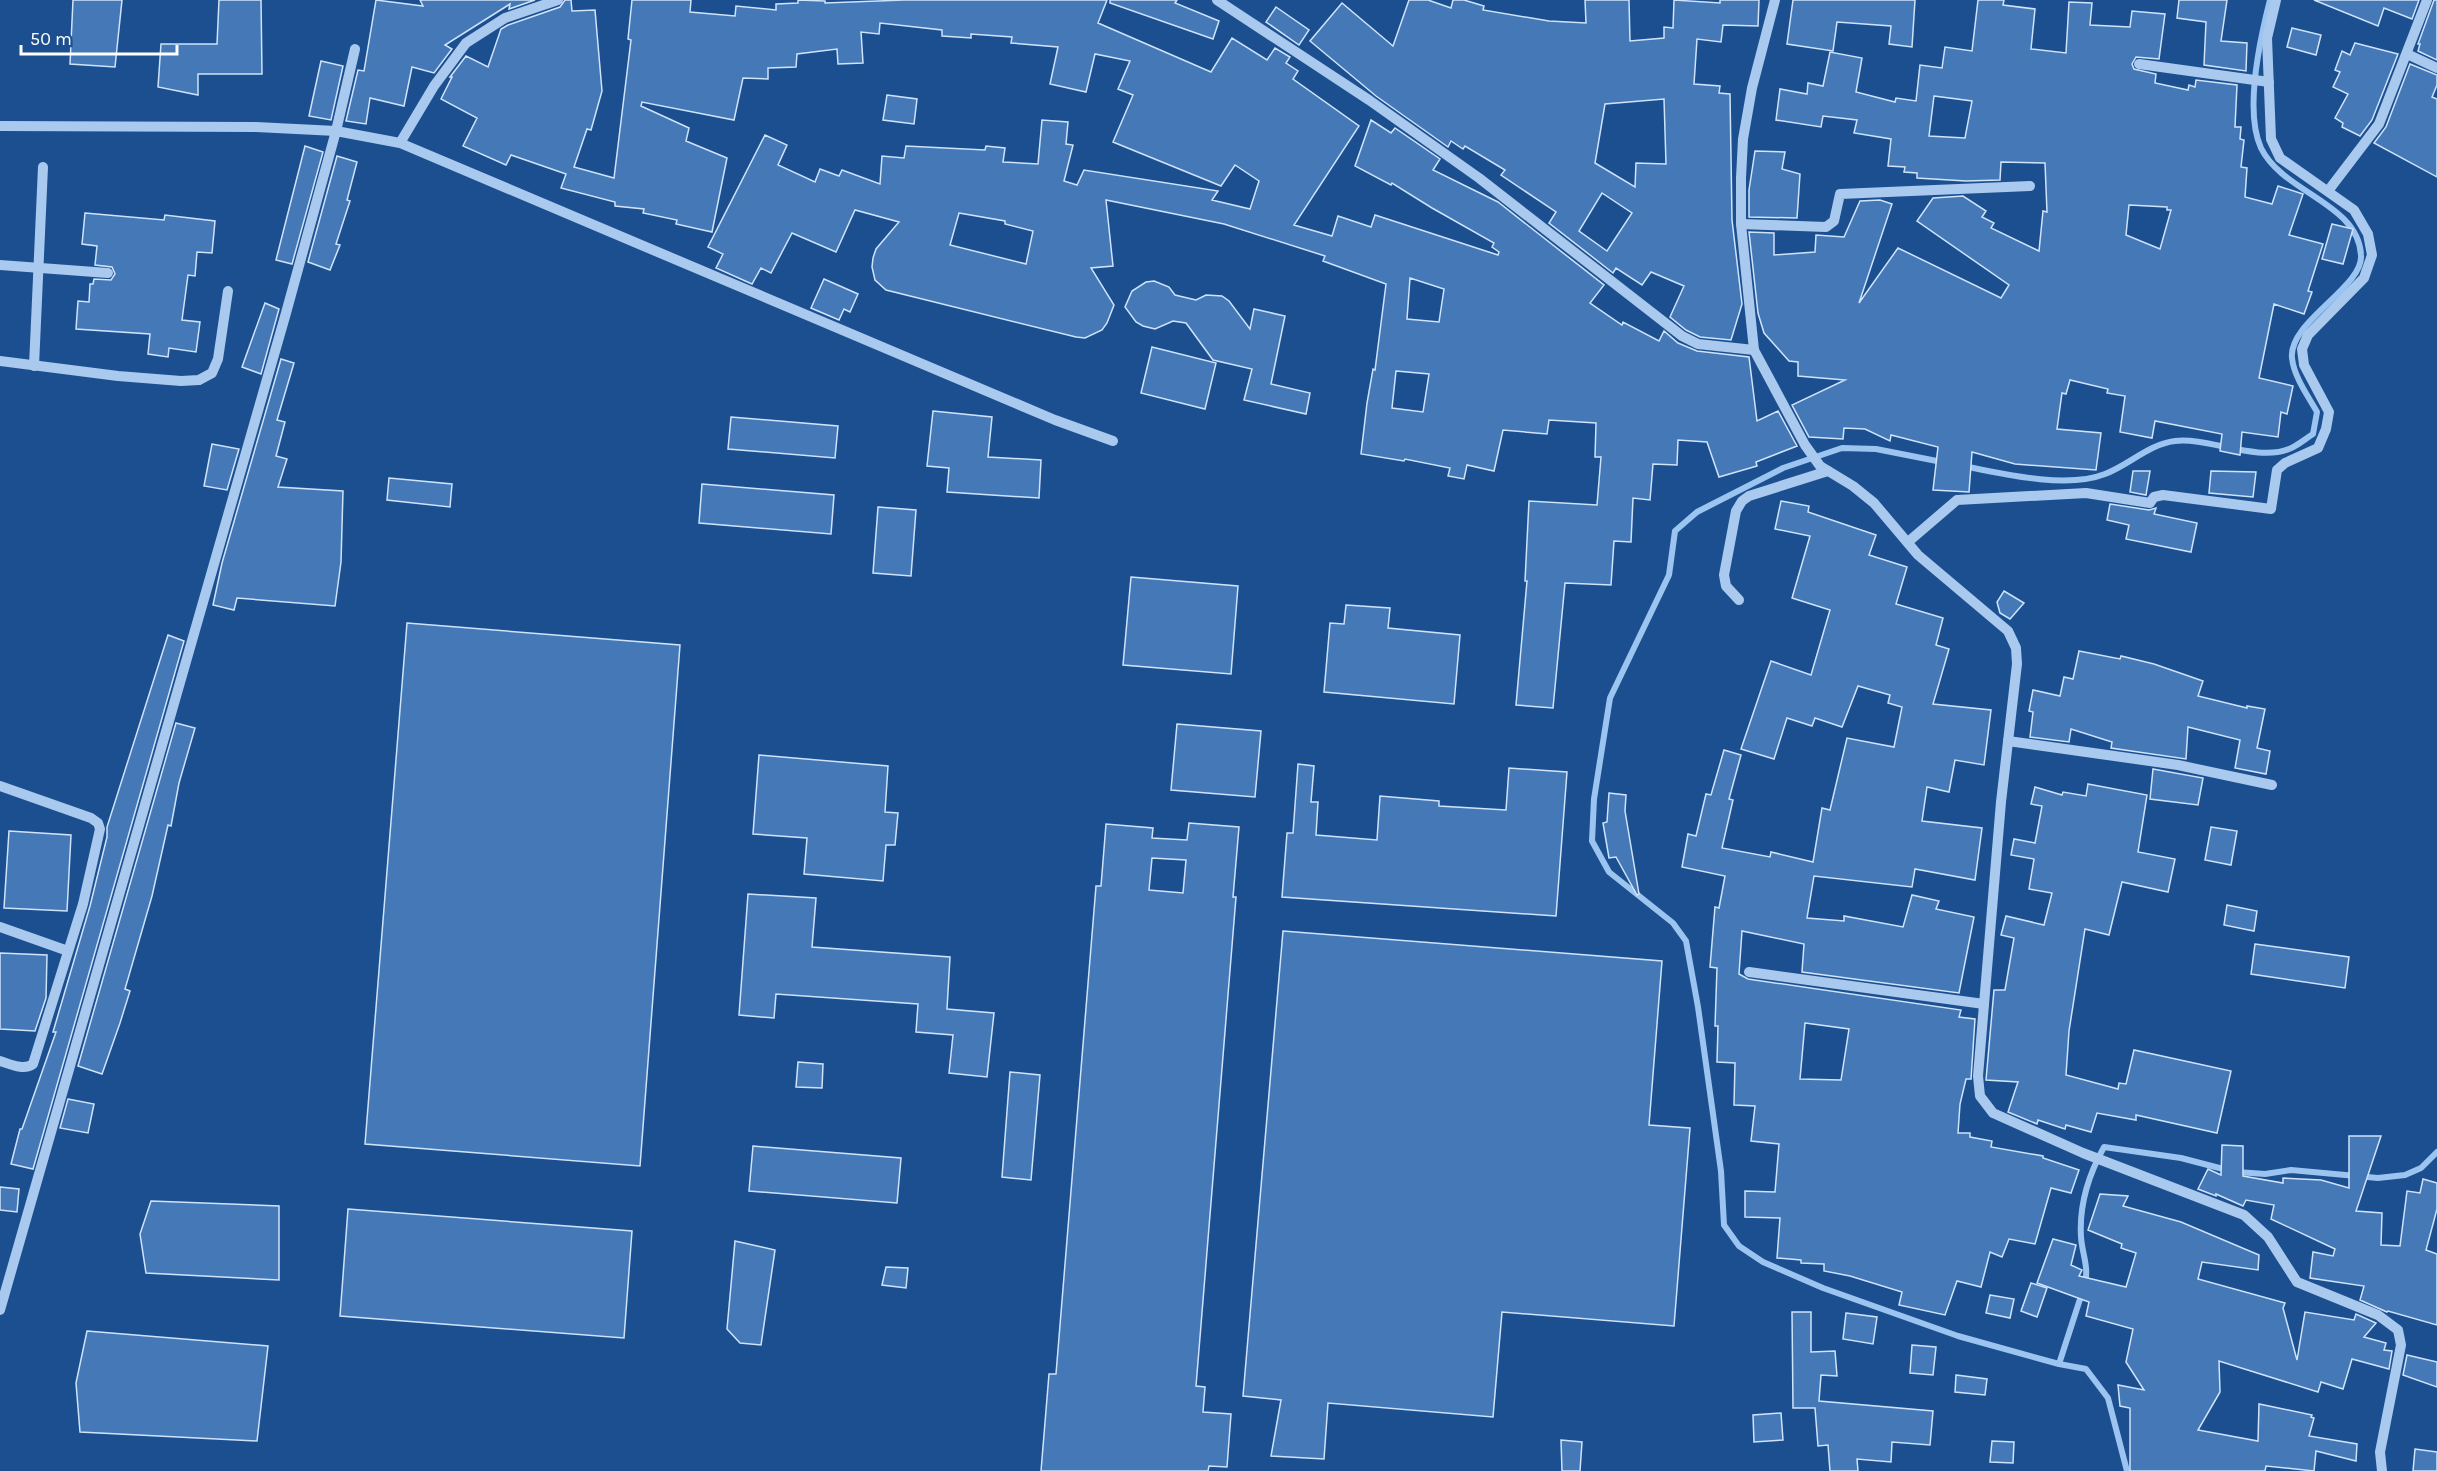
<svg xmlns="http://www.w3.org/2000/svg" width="2437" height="1471" viewBox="0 0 2437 1471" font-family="Karla,sans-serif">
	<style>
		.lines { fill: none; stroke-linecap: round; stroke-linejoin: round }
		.stream { stroke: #9cc4f0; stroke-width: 6 }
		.building { fill: #4478b7; stroke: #cfe3fa; stroke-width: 1.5; fill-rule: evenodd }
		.minor { stroke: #a9c9ee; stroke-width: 10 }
	</style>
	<rect width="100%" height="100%" fill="#1b4f8f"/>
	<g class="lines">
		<g class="stream">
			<path d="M1942,462L1876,449L1842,448L1783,468L1697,512L1675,531L1669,575L1610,698L1594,799L1592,841L1609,872L1673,923L1686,941L1698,1007L1721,1171L1724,1225L1739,1246L1763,1262L1823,1288L1958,1336L2059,1364L2082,1293"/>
			<path d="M1964,466C2003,474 2067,489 2105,474C2129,465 2149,444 2175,441C2208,437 2257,462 2289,449C2297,446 2305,439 2313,434L2317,412C2308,396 2294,377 2292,358C2288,322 2364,287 2361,255C2358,203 2283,193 2261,148C2244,111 2260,39 2270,0"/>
			<path d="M2237,1172L2265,1174L2291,1170L2378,1178L2405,1175L2421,1168L2437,1152"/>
			<path d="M2085,1283C2089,1267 2082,1253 2081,1237C2079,1205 2089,1174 2104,1147L2181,1158L2227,1170"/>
			<path d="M2059,1364L2086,1369L2108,1398L2127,1471"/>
		</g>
	</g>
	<g class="building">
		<path d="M73,0H122L115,67L70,64Z"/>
		<path d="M219,0H261L262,74H198V95L158,87L161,44H217Z"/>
		<path d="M376,0L423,6L420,0H535L509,9L510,4L445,45L452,49L434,73L412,67L404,106L370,98L366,124L346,121L358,70L364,71Z"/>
		<path d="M565,0H571L572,11L595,10L602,91L591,130L587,129L574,167L614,178L631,40L628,39L632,0H691L690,12L735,16L736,6L776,10V4L798,3V0L825,1V3L904,0H1107L1098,23L1211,72L1232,38L1267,60L1275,48L1290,57L1286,63L1298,71L1293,79L1359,126L1294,225L1332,236L1338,216L1371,227L1375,215L1498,255L1499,252L1492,247L1494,243L1432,208L1392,183L1391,185L1355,166L1371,120L1391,133L1395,128L1440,159L1433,170L1498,202L1604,285L1590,303L1622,325L1623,322L1659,341L1664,331L1678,343L1697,351L1749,357L1757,421L1778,411L1797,446L1756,462L1757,466L1719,477L1707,442L1678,440L1677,465L1653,464L1650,500L1633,498L1631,542L1614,541L1611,585L1565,583L1553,708L1516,705L1527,581H1525L1529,501L1597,505L1601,457H1595L1596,423L1549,420L1547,434L1503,430L1494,471L1467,465L1464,479L1448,476L1450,468L1405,459L1404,461L1361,454L1367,403L1373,369L1375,370L1386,284L1323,261L1325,256L1224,224L1106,200L1113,266L1091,268L1114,305L1107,323L1102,330L1085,338L1076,337L886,290L875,280L872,267L873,258L876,249L899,222L855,210L836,252L792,233L771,273L761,268L752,284L716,268L723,254L708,247L765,135L787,145L778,165L815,182L820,169L839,176L842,170L880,184L882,156L904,158L906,146L985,150L986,146L1005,148L1003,162L1038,164L1042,120L1068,122L1066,144L1073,145L1064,181L1077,185L1084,170L1218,191L1212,200L1250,209L1259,181L1235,165L1221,186L1113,142L1133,95L1118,89L1130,61L1095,54L1086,92L1050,84L1058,47L1011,43L1012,37L971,34V38L942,36V30L880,23L879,34L861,32L863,63L838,64L837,49L797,54L796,67L768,68V79L743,78L734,120L642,102L641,106L689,128L686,141L727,158L712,232L676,224L677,220L643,213L644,209L615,206V202L561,188L566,174L511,155L506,165L463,146L477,118L441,99L452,77H450L466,56L488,67L501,29L508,25L560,7ZM959,213L1005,221V224L1033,231L1026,264L950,245ZM1410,278L1444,289L1439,322L1407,319ZM1396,371L1429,374L1423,412L1392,408Z"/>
		<path d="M1110,0H1177L1175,3L1219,21L1213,39L1110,3Z"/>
		<path d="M1409,0H1428L1451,8L1453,0H1464L1484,6L1483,10L1549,21L1586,23L1585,0H1629L1630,41L1664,38V27L1673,28L1674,0L1720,3V0H1759L1758,26L1723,25L1721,42L1697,39L1694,84L1720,86L1719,93L1730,94L1732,220L1742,304L1731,340L1700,337L1686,330L1670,317L1684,286L1651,272L1642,285L1616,268L1613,273L1549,223L1556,212L1501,175L1505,170L1465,146L1463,149L1451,141L1448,147L1376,96L1310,41L1342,3L1393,46ZM1664,99L1666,164L1636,163L1635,187L1595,163L1605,104ZM1602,193L1632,213L1607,251L1579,231Z"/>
		<path d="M1793,0H1915L1912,47L1889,44L1891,26L1837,22L1833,51L1787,44Z"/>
		<path d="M1978,0H2004L2003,5L2035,9L2031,49L2066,53L2069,2L2092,3L2090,25L2130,27L2132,11L2165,14L2159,59L2136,57L2132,64L2134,69L2156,74L2155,83L2188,90L2189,85L2195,87L2196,80L2237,85L2235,127H2241L2240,139L2244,140L2241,167L2247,168L2245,197L2272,204L2278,186L2303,194L2289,235L2323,244L2308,291L2312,292L2304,314L2274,304L2259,378L2293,386L2287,414L2281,412L2278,437L2242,432L2240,455L2220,451L2222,434L2155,421L2152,438L2120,432L2125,396L2107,393L2108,389L2070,380L2066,394L2062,393L2057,429L2101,433L2096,470L2015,464L1972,452L1969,492L1933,490L1938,447L1891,435L1890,441L1865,429L1844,428L1843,439L1809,437L1792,405L1845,380L1798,376V362L1789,361L1764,333L1758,313L1749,232L1774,233V255L1815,252L1816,235L1844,237L1860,201L1880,200L1892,204L1859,303L1898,248L2001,298L2009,285L1917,221L1933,198L1963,196L1986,211L1982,217L1994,223L1991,228L2039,251L2043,211L2047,212L2045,163L2001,162L2000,180L1966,181L1917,178V173L1904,172L1905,167L1888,166L1891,139L1854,133L1857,120L1823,116L1821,127L1776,120L1780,89L1807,94L1808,83L1823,86L1830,52L1862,58L1856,92L1895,102L1896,98L1916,101L1920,65L1942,68L1945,47L1972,51ZM1934,96L1972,101L1965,138L1929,136ZM2129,205L2167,207V210H2171L2160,249L2126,235Z"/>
		<path d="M2179,0H2227L2221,41L2247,43L2246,71L2204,65L2206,22L2177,18Z"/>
		<path d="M2314,0H2419L2412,19L2384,8L2378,26Z"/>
		<path d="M2434,0H2437V60L2418,51L2420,44H2418Z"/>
		<path d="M1276,7L1309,30L1299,45L1266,22Z"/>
		<path d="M2292,28L2321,35L2316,55L2287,47Z"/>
		<path d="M2355,43L2398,54L2372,120L2360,136L2342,127L2343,123L2335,118L2348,94L2333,87L2340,72L2335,70L2342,51L2350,55Z"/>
		<path d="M321,61L343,66L331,120L309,116Z"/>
		<path d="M2410,64L2437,75V85L2432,97L2437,99V177L2374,143L2386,127Z"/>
		<path d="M887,95L917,99L914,124L883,120Z"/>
		<path d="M305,146L323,152L292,264L276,260Z"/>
		<path d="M1755,151L1785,152L1782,169L1800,174L1797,218L1749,217V190Z"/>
		<path d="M337,156L357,162L347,200L350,201L336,244L340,245L330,270L308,262Z"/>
		<path d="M85,213L164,220L165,215L215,221L212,253L197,252L195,276L188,275L182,320L200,322L196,352L169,348L168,357L148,354L150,334L76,329L78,301L89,302L90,284H93L94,279L111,280L115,274L112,267L95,265L97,246L82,244Z"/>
		<path d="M2332,224L2353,229L2343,264L2322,259Z"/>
		<path d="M824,279L858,294L850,312L844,309L839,320L811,308Z"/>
		<path d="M1154,281L1169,287L1175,295L1196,300L1206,295L1222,296L1229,301L1250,329L1254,309L1285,316L1271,384L1310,393L1306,414L1244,400L1252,369L1213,360L1186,323L1173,321L1155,329L1143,326L1136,322L1125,307L1132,291L1146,282Z"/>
		<path d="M265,303L279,309L261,374L242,367Z"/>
		<path d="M1152,347L1216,363L1205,409L1141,393Z"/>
		<path d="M281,359L294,363L277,420L285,422L276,456L287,459L278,487L343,491L341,562L335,606L237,598L234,610L213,605L222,563Z"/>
		<path d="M933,411L992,417L988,457L1041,460L1039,498L947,492L949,468L927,466Z"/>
		<path d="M731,417L838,426L835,458L728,449Z"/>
		<path d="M212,444L239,449L227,490L204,486Z"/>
		<path d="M2133,471H2150L2146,495L2130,492Z"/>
		<path d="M2211,471L2256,472L2253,497L2209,493Z"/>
		<path d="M389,478L452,484L450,507L387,500Z"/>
		<path d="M702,484L834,495L831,534L699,523Z"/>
		<path d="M1781,501L1809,506L1808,512L1876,535L1869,555L1907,567L1896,604L1943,618L1936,645L1949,649L1933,704L1991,710L1984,765L1955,760L1949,792L1927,787L1922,821L1982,828L1975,880L1915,869L1912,887L1814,876L1807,918L1844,921V916L1903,927L1912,895L1939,901L1936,909L1974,917L1959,993L1802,972L1804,944L1742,931L1739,974L1748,979L1961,1010L1959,1017L1975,1019L1971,1079H1966L1960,1104L1958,1133H1970V1137L1992,1141L1991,1147L2043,1156V1158L2079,1170L2071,1193L2051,1188L2035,1244L2009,1239L2002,1257L1990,1252L1981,1287L1957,1281L1945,1315L1899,1305L1902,1292L1850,1276L1824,1271V1264L1801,1263V1260L1777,1258L1780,1218L1745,1217V1191L1775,1192L1779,1144L1751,1141L1755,1106L1734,1105L1735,1063L1717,1062L1718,1026H1715L1717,968L1710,967L1715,907L1719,908L1725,876L1682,867L1688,834L1696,836L1706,794L1711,795L1724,750L1741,755L1729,799L1733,800L1722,848L1770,857L1771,852L1813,862L1822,808L1830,810L1847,738L1894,747L1902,707L1888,703L1890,695L1858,686L1842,727L1815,718L1812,726L1787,718L1774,759L1741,749L1771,661L1811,675L1830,610L1792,598L1810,536L1775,529ZM1805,1023L1849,1029L1841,1080L1800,1079Z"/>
		<path d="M2110,504L2149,510L2156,508L2154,514L2197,523L2191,552L2126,539L2129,525L2107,520Z"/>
		<path d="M878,507L916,510L911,576L873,573Z"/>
		<path d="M1131,577L1238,586L1231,674L1123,665Z"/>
		<path d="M2004,591L2024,603L2010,619L2000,613L1997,602Z"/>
		<path d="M1346,605L1390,608L1388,628L1460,635L1454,704L1324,692L1330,623L1344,624Z"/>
		<path d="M407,623L680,645L640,1166L365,1144Z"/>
		<path d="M168,635L184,641L33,1169L11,1164L20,1129H22L56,1032H53L90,906L107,837V827Z"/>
		<path d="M2079,651L2120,659L2121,656L2154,664L2203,681L2198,696L2247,708V706L2265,709L2257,748L2270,751L2266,774L2235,768L2240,740L2188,727L2186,759L2111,748L2112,742L2071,729L2069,742L2030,737L2033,712L2029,711L2033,690L2060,696L2064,677L2073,679Z"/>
		<path d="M176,723L195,728L179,783L171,826L168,825L152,896L125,989L130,991L120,1023L102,1074L78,1066Z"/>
		<path d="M1177,724L1261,731L1255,797L1171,790Z"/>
		<path d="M759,755L888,766L885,812L898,813L895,845H886L883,881L804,874L807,838L753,834Z"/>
		<path d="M1298,764L1314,766L1311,802H1318L1316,835L1377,840L1380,796L1439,801V806L1506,810L1509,768L1567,772L1556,916L1282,897L1287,833H1293Z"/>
		<path d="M2153,769L2203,778L2198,805L2150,799Z"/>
		<path d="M2088,784L2147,795L2138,852L2175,859L2168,892L2122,882L2109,935L2085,929L2069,1031L2066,1075L2118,1089L2119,1083L2126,1084L2134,1050L2231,1071L2217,1133L2136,1115V1120L2097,1113L2091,1132L2066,1125L2065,1129L2038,1120L2037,1124L2008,1112L2018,1082L1986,1080L1994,990H2005L2014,938L2001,935L2006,916L2044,925L2052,893L2029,889L2034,859L2011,855L2014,839L2035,843L2042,806L2031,804L2035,787L2062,795L2063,792L2086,796Z"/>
		<path d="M1609,793L1626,795L1625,811L1639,894L1637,895L1616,857L1609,858L1603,823L1607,822Z"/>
		<path d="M1189,823L1239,827L1233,897H1236L1196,1386L1205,1387L1203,1412L1231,1414L1227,1467L1209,1466L1208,1471H1041L1049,1374H1056L1096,886H1101L1106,824L1153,828L1152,838L1187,840ZM1152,858L1186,860L1183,893L1149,890Z"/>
		<path d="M2211,827L2237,831L2231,865L2205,860Z"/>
		<path d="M9,831L71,835L67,911L4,908Z"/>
		<path d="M748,894L816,898L812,947L950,957L947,1009L994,1013L987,1077L949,1073L953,1035L916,1032L918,1004L776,994L774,1018L739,1015Z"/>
		<path d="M2227,905L2257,911L2254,931L2224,925Z"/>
		<path d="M1283,931L1662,961L1649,1125L1690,1128L1674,1326L1502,1312L1493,1417L1328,1403L1324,1459L1271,1456L1281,1400L1243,1396Z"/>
		<path d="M2255,944L2349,957L2345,988L2251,974Z"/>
		<path d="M0,953L47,955L46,998L35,1031L0,1029Z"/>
		<path d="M798,1062L823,1064L822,1088L796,1087Z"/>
		<path d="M1010,1072L1040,1075L1031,1180L1002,1177Z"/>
		<path d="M68,1099L94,1104L88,1133L60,1128Z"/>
		<path d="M2349,1136H2381L2356,1211L2382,1213L2381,1245L2400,1246L2407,1191L2420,1193L2423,1179L2437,1183V1209L2426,1250L2437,1254V1325L2388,1311L2387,1312L2360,1300L2364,1286L2310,1278L2313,1252L2333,1256L2335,1249L2271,1219L2274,1205L2246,1200L2243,1206L2216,1194V1196L2198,1189L2208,1169L2221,1175L2222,1145L2243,1146V1176L2283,1183V1178L2321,1180L2349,1188Z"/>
		<path d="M753,1146L901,1158L897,1203L749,1191Z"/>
		<path d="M0,1187L19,1189L17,1212L0,1210Z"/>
		<path d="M2100,1194L2128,1196L2123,1206L2181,1222L2259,1255L2258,1270L2202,1262L2198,1279L2285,1303L2283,1308L2297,1360L2305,1312L2354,1320L2356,1314L2376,1323L2364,1337L2386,1343L2384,1350L2392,1351L2389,1369L2352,1359L2343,1389L2321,1382L2318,1392L2219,1361L2220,1392L2198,1430L2258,1441L2259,1404L2312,1415L2311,1417L2314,1418L2309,1436L2357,1444L2356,1461L2316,1451L2314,1471L2266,1466L2265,1471H2130V1408L2120,1406L2118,1385L2144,1390L2126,1362L2133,1329L2086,1316L2089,1302L2037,1283L2053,1239L2076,1245L2071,1265L2082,1270L2079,1276L2126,1287L2136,1253L2121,1248L2122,1244L2088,1230Z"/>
		<path d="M151,1201L279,1206V1280L146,1273L140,1234Z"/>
		<path d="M348,1209L632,1231L624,1338L340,1316Z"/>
		<path d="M735,1241L775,1250L761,1345L740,1343L727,1329Z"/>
		<path d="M886,1267L908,1268L906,1288L882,1285Z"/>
		<path d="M2031,1283L2047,1288L2037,1317L2021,1311Z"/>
		<path d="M1990,1295L2014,1299L2010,1318L1986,1313Z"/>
		<path d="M1792,1312H1811V1352L1835,1351L1837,1376L1821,1375L1819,1401L1933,1411L1930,1445L1892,1442L1891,1462L1857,1459L1858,1471H1830L1828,1445L1818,1446L1815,1408H1793Z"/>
		<path d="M1846,1313L1877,1317L1873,1344L1843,1339Z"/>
		<path d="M87,1331L268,1346L257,1441L80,1432L76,1383Z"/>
		<path d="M1912,1345L1936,1347L1933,1375L1910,1373Z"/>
		<path d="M2407,1355L2437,1362V1387L2403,1375Z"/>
		<path d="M1956,1375L1987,1379L1985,1395L1955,1392Z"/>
		<path d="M1781,1413L1783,1440L1754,1442L1753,1415Z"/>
		<path d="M1561,1440L1582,1442L1580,1471H1562Z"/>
		<path d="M1992,1441L2014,1442L2013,1463L1990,1462Z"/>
		<path d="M2415,1449L2437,1452V1471H2413Z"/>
	</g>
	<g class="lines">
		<g class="minor">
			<path d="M1217,0L1369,100L1479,178L1682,336L1698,344L1754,350"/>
			<path d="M1775,0L1752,88L1743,139L1741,178V224L1754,350L1805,445L1820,466L1853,486L1874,503L1918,555L2008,631L2016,648L2017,664L2001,802L1978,1076L1980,1096L1993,1113L2083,1153L2244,1215L2268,1237L2297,1282L2378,1315L2398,1330L2401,1345L2380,1452L2382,1471"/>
			<path d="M2407,54L2437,68"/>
			<path d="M2139,64L2269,82"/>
			<path d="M0,126L256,127L336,131L400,143L1055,420L1113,441"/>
			<path d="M400,143L434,86L466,43L505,18L558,0"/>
			<path d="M2328,191L2379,124L2427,0"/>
			<path d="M1741,224L1826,227L1834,221L1840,194L2030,186"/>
			<path d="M0,265L108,273"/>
			<path d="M0,361L118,376L181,381L199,380L212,373L218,359L228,291"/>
			<path d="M34,366L43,167"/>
			<path d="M1908,542L1957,500L2086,493L2150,503L2154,497L2163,495L2271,509L2277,470L2285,463L2318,448L2326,429L2329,412L2304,365L2302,349L2308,335L2364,278L2372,255L2368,234L2354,210L2280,158L2271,139L2267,38L2276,0"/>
			<path d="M1739,600L1726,586L1724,575L1736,511L1742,501L1749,496L1828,471"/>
			<path d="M2008,741L2178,765L2272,785"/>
			<path d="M0,786L91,818L98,823L100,829L83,904L33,1064C24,1071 10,1064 0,1061"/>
			<path d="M0,927L68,951"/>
			<path d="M1749,972L1984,1004"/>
			<path d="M0,1310L286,313L336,131L355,49"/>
		</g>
	</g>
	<path d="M21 45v9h156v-9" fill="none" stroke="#ffffff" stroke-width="3"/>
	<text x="30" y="45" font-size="18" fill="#ffffff" stroke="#1b4f8f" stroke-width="4.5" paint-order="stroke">50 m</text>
</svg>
